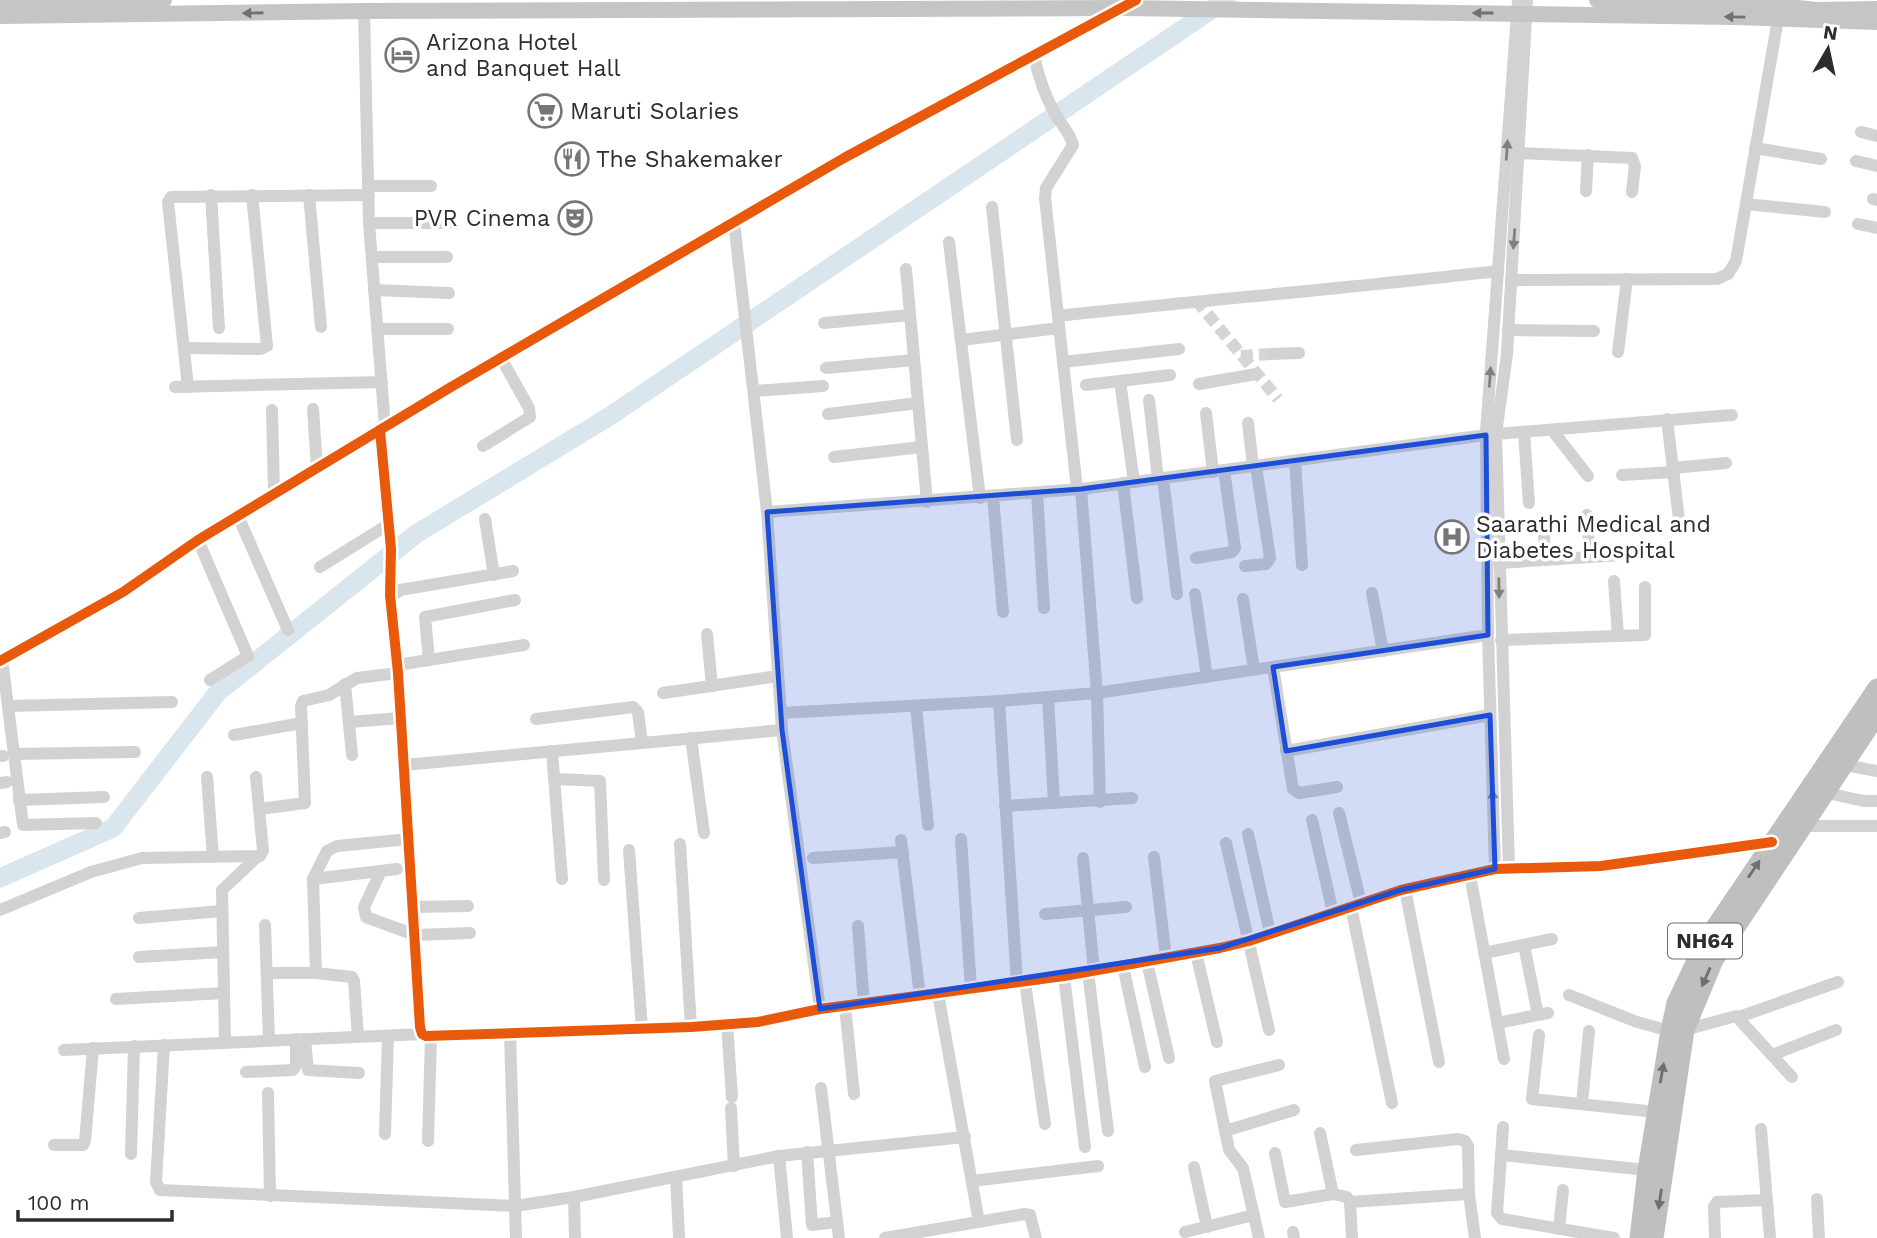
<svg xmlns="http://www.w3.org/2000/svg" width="1877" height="1238" viewBox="0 0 1877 1238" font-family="'Work Sans',sans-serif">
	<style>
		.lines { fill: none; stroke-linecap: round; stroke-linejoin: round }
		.river { stroke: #d9e6ee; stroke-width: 19 }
		.minor-tunnel { stroke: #d5d5d5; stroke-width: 12; stroke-dasharray: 12 6; stroke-linecap: butt }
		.minor { stroke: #d2d2d2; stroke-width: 12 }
		.major { stroke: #c5c5c5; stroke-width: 16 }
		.highway { stroke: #bfbfbf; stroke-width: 19 }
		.cycleway-casing { stroke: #fff; stroke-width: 15 }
		.cycleway { stroke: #e8590c; stroke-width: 10 }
		.oneway { fill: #717171 }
		.oneway2 { fill: #808080 }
		.oneway3 { fill: #6f6f6f }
		.marked { fill: #1d4ed8; fill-opacity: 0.2; stroke: #1d4ed8; stroke-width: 5; stroke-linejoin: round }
		.labels { text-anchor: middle; stroke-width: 7; stroke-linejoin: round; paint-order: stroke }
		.shield { fill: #fff; stroke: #6c6c6c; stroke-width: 2 }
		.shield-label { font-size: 21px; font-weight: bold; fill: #2d2d2d }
		.poi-label { font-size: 23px; fill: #2d2d2d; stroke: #fff; text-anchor: start }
	</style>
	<rect width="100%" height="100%" fill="#fff"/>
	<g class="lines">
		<path class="river" d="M0,878L113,828L218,692L416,534L610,416L1226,0"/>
		<g class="minor-tunnel">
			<path d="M1196,300L1278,399"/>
			<path d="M1241,356L1272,354"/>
		</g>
		<g class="minor">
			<path d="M364,11L369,223L385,427"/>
			<path d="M1034,56C1038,75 1044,93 1053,110C1059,122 1070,132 1073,145L1046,188L1045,198L1077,489"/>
			<path d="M1861,132L1877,136"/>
			<path d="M1755,148L1821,159"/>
			<path d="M1520,153L1632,158L1635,166L1632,192"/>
			<path d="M1856,161L1877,166"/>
			<path d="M369,186H431"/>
			<path d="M1586,191L1588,155"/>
			<path d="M211,195L219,328"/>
			<path d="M309,195L321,327"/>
			<path d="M1873,199L1877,200"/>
			<path d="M1746,204L1825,212"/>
			<path d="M992,207L1017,440"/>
			<path d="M734,222L767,512L782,730L820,1009"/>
			<path d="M369,223H449"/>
			<path d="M1858,224L1877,228"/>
			<path d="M949,242L980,498"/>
			<path d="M372,257H447"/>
			<path d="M906,269L927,502"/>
			<path d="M1511,280L1717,279L1728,274L1736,261L1778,19"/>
			<path d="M374,290L449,293"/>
			<path d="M1058,316C1205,300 1351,288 1498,271"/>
			<path d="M824,323L910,315"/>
			<path d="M377,329H448"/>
			<path d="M1508,330L1594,331"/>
			<path d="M961,340L1059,328"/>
			<path d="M185,348L261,349L267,346L252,195"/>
			<path d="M1618,352L1627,279"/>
			<path d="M1272,354L1299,353"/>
			<path d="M1063,362L1179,349"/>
			<path d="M826,368L914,360"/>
			<path d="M1120,381L1134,482"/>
			<path d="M1199,384L1256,374"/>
			<path d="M1086,385L1170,375"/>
			<path d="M175,387L382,382"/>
			<path d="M188,387L168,202L171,197L369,195"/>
			<path d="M754,391L823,386"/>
			<path d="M1149,400L1158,479"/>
			<path d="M313,409L317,468"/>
			<path d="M272,410L274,494"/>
			<path d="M1206,413L1213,472"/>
			<path d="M828,414L918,403"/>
			<path d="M1667,419L1679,520"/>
			<path d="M1248,423L1253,466"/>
			<path d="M380,430L391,549L390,595L398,673L420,1027L422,1034L426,1036L691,1027L758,1022L820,1009L1064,976L1220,948L1249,941L1401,890L1495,869L1601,866L1772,842"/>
			<path d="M1552,430L1588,476"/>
			<path d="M1524,433L1529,503"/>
			<path d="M1496,434L1732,415"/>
			<path d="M483,446L530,417L529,408L501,358"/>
			<path d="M834,457L922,447"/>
			<path d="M1295,461L1302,565"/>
			<path d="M1673,468L1726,463"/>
			<path d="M1622,475L1674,472"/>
			<path d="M1163,478L1177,594"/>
			<path d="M1123,483L1137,598"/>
			<path d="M1081,489L1097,693L1100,802"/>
			<path d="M1037,493L1044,608"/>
			<path d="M993,497L1003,612"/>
			<path d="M767,512L1081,489L1486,435"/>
			<path d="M1587,515L1590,557"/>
			<path d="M238,516L288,630"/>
			<path d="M485,519L494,575"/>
			<path d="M1543,525L1546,560"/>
			<path d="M198,540L248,656L210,680"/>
			<path d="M1196,558L1232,552L1235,548L1224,470"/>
			<path d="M1499,563L1621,555"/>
			<path d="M1245,566L1266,564L1270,558L1256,466"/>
			<path d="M320,567L389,524"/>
			<path d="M1614,581L1618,636"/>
			<path d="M1372,593L1383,651"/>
			<path d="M1195,594L1207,677"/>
			<path d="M390,598L400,590L513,571"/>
			<path d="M1243,599L1254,670"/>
			<path d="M707,634L712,686"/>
			<path d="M1501,640L1645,635V587"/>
			<path d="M2,659L23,825L96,823"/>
			<path d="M429,660L425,617L515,600"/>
			<path d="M0,661L123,592L198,540L451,387L844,158L1136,0"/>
			<path d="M397,665L524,645"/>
			<path d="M1273,667L1293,789L1299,793L1337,787"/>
			<path d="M345,684L352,755"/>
			<path d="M663,693L778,676"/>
			<path d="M1048,697L1054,802"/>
			<path d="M999,701L1017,983"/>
			<path d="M8,706L172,702"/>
			<path d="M916,706L928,825"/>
			<path d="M781,713L999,701L1097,693L1488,635"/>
			<path d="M536,719L633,707L638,712L642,743"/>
			<path d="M349,722L401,718"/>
			<path d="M234,735L302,723"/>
			<path d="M691,738L704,833"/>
			<path d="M552,751L562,879"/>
			<path d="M1286,751L1490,715"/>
			<path d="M14,754L135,752"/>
			<path d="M0,756H3"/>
			<path d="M404,765L782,730"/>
			<path d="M1845,765L1877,771"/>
			<path d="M207,777L213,857"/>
			<path d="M555,779L600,781L604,880"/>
			<path d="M0,783L7,782"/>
			<path d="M1827,793L1864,801H1877"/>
			<path d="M19,800L104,797"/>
			<path d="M1005,806L1132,798"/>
			<path d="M260,809L305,803L301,706L303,701L329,695L357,678L398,673"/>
			<path d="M1339,813L1361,903"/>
			<path d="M1312,820L1333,913"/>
			<path d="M1803,826H1877"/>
			<path d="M0,833L5,832"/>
			<path d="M1248,834L1270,933"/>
			<path d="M961,839L971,989"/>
			<path d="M901,840L920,996"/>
			<path d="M1226,843L1269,1030"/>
			<path d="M680,844L691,1027"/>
			<path d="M629,850L642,1029"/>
			<path d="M1154,857L1166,958"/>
			<path d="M813,858L903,852"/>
			<path d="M1083,858L1094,971"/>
			<path d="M1509,868L1496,434L1507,354L1527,0"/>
			<path d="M1495,869L1488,635L1486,432L1518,0"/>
			<path d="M381,871L364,907L366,917L415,935L470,933"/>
			<path d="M1470,875L1504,1059"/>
			<path d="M313,879L397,869"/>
			<path d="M1405,889L1439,1062"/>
			<path d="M413,907L468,906"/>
			<path d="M1351,907L1392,1103"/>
			<path d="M0,910L91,872L142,858L260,856L263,851L256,777"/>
			<path d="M1045,914L1126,907"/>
			<path d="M139,918L222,911"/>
			<path d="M265,925L269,1041"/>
			<path d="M858,926L864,1004"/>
			<path d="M1524,945L1538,1015"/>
			<path d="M1196,953L1217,1042"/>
			<path d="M1484,953L1552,939"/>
			<path d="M139,957L223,952"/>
			<path d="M1147,962L1169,1058"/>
			<path d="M1123,966L1145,1067"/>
			<path d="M1088,972L1108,1131"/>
			<path d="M267,973H316L352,977L354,981L358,1037"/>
			<path d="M316,973L313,879L327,851L337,846L409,839"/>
			<path d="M1064,976L1085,1147"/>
			<path d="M1025,982L1045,1124"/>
			<path d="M938,994L979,1222"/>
			<path d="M1569,995L1637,1022L1670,1031"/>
			<path d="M116,999L224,993"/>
			<path d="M845,1006L854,1094"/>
			<path d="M1739,1017L1838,982"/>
			<path d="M1497,1023L1548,1013"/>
			<path d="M727,1024L732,1097"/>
			<path d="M1685,1030L1736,1016L1792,1077"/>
			<path d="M510,1032L516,1238"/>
			<path d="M1539,1035L1532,1099L1656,1112"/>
			<path d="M305,1039L308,1070L359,1073"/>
			<path d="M225,1042L222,890L256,858"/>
			<path d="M164,1045L156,1182L160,1190L515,1206L574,1197L779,1156L965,1137"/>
			<path d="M64,1050L422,1034"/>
			<path d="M1772,1055L1836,1030"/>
			<path d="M246,1072L293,1070L296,1066V1039"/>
			<path d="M821,1088L839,1238"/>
			<path d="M268,1093L270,1196"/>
			<path d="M1582,1104L1589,1031"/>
			<path d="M731,1108L734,1166"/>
			<path d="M1503,1127L1497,1213L1502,1219L1614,1238"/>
			<path d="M1761,1129L1770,1238"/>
			<path d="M1225,1131L1294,1110"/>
			<path d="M1320,1133L1333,1194"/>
			<path d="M385,1134L388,1036"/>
			<path d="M428,1141L431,1037"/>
			<path d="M54,1145H83L85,1141L93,1048"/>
			<path d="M1356,1150L1458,1139L1465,1141L1468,1146L1469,1194L1475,1238"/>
			<path d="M807,1152L812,1225L837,1222"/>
			<path d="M1275,1153L1285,1202L1333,1194L1347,1197L1350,1202L1352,1238"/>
			<path d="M131,1154L134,1046"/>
			<path d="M1501,1155L1647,1170"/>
			<path d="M779,1156L787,1238"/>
			<path d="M1194,1167L1207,1227"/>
			<path d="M676,1177L679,1238"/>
			<path d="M972,1181L1098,1166"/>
			<path d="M574,1197L575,1238"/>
			<path d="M1817,1199L1819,1238"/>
			<path d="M1350,1202L1469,1194"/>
			<path d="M1559,1229L1563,1190"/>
			<path d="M1185,1232L1254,1215"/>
			<path d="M1293,1232L1294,1238"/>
			<path d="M885,1238L1025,1214L1030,1215L1036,1238"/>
			<path d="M1259,1238L1243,1168L1229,1150L1215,1081L1279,1065"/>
			<path d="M1715,1238L1714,1207L1717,1202L1767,1200"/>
		</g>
		<g class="major">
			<path d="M1597,0L1744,2L1748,0"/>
			<path d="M1744,2L1816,10L1877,9"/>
			<path d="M0,4L164,0"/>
			<path d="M0,16L364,11L1124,8L1734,17L1877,22"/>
		</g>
		<g class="highway">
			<path d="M1639,1238L1647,1170L1670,1031L1676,1003L1705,942L1877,688"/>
			<path d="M1654,1238L1685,1030L1714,960L1877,715"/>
		</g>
		<defs>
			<g id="cycleway">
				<path d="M380,430L391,549L390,595L398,673L420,1027L422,1034L426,1036L691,1027L758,1022L820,1009L1064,976L1220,948L1249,941L1401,890L1495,869L1601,866L1772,842"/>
				<path d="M0,661L123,592L198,540L451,387L844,158L1136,0"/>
			</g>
		</defs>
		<use href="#cycleway" class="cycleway-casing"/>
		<use href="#cycleway" class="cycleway"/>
	</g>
	<defs><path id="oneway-solid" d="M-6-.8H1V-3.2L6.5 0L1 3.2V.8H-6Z" transform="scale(1.75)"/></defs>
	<g class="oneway">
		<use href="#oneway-solid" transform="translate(253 13) rotate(179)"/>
		<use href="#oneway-solid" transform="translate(1483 13) rotate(-180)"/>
		<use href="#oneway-solid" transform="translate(1735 17) rotate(-179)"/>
	</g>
	<g class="oneway2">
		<use href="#oneway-solid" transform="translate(1507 150) rotate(-86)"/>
		<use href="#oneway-solid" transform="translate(1514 239) rotate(94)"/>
		<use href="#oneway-solid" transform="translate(1490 377) rotate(-86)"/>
		<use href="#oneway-solid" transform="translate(1499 588) rotate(89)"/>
		<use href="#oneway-solid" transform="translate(1493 800) rotate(-92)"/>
	</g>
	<g class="oneway3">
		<use href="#oneway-solid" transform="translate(1754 869) rotate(-56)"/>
		<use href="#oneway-solid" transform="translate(1706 977) rotate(114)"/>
		<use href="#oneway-solid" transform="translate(1662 1073) rotate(-80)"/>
		<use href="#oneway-solid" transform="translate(1660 1199) rotate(98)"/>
	</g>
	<path class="marked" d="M1486,435L1488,635L1273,667L1286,751L1490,715L1495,869L1401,890L1220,948L820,1009L782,730L767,512L1081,489Z"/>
	<defs>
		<symbol id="hotel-ring" viewBox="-11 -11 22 22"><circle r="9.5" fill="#fff" stroke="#767676" stroke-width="1.5"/><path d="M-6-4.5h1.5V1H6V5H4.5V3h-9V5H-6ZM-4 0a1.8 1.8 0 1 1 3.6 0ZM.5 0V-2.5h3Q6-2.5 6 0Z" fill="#767676"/></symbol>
		<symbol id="supermarket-ring" viewBox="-11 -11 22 22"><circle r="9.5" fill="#fff" stroke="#767676" stroke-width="1.5"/><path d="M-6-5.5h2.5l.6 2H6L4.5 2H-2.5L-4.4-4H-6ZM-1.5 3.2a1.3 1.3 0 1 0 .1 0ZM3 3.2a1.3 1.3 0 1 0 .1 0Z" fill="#767676"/></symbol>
		<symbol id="restaurant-ring" viewBox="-11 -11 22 22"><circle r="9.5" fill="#fff" stroke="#767676" stroke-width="1.5"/><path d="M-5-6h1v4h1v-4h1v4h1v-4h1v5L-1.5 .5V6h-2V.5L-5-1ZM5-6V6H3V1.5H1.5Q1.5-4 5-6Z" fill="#767676"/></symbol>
		<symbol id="theatre-ring" viewBox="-11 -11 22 22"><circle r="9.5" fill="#fff" stroke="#767676" stroke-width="1.5"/><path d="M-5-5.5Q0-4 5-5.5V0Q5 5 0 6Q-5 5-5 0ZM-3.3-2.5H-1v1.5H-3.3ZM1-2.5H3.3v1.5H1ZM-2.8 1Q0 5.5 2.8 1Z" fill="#767676"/></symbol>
		<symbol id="hospital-ring" viewBox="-11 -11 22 22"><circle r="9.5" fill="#fff" stroke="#767676" stroke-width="1.5"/><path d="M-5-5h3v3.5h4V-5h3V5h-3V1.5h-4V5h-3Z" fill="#767676"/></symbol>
	</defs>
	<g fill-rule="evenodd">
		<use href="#hotel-ring" x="383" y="36" width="38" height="38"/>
		<use href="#supermarket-ring" x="526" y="92" width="38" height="38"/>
		<use href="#restaurant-ring" x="553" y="140" width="38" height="38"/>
		<use href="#theatre-ring" x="556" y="199" width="38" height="38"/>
		<use href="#hospital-ring" x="1433" y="518" width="38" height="38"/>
	</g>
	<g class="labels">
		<rect class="shield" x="1668" y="923.5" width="74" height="35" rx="5"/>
		<g class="shield-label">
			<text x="1705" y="948">NH64</text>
		</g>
		<g class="poi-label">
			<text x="426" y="50">Arizona Hotel<tspan x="426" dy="26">and Banquet Hall</tspan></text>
			<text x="570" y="119">Maruti Solaries</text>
			<text x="596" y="167">The Shakemaker</text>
			<text x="550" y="226" text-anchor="end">PVR Cinema</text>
			<text x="1476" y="532">Saarathi Medical and<tspan x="1476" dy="26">Diabetes Hospital</tspan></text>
		</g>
	</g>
	<g transform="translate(1828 49) rotate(9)" stroke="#ffffff" stroke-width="5" paint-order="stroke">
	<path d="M0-5L12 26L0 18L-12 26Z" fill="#2d2d2d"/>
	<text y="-10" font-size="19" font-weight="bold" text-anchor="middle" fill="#2d2d2d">N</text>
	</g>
	<path d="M18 1210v10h154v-10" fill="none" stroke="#2d2d2d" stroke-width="3.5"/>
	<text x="28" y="1210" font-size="21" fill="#2d2d2d" stroke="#ffffff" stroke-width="5" paint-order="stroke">100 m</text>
</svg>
